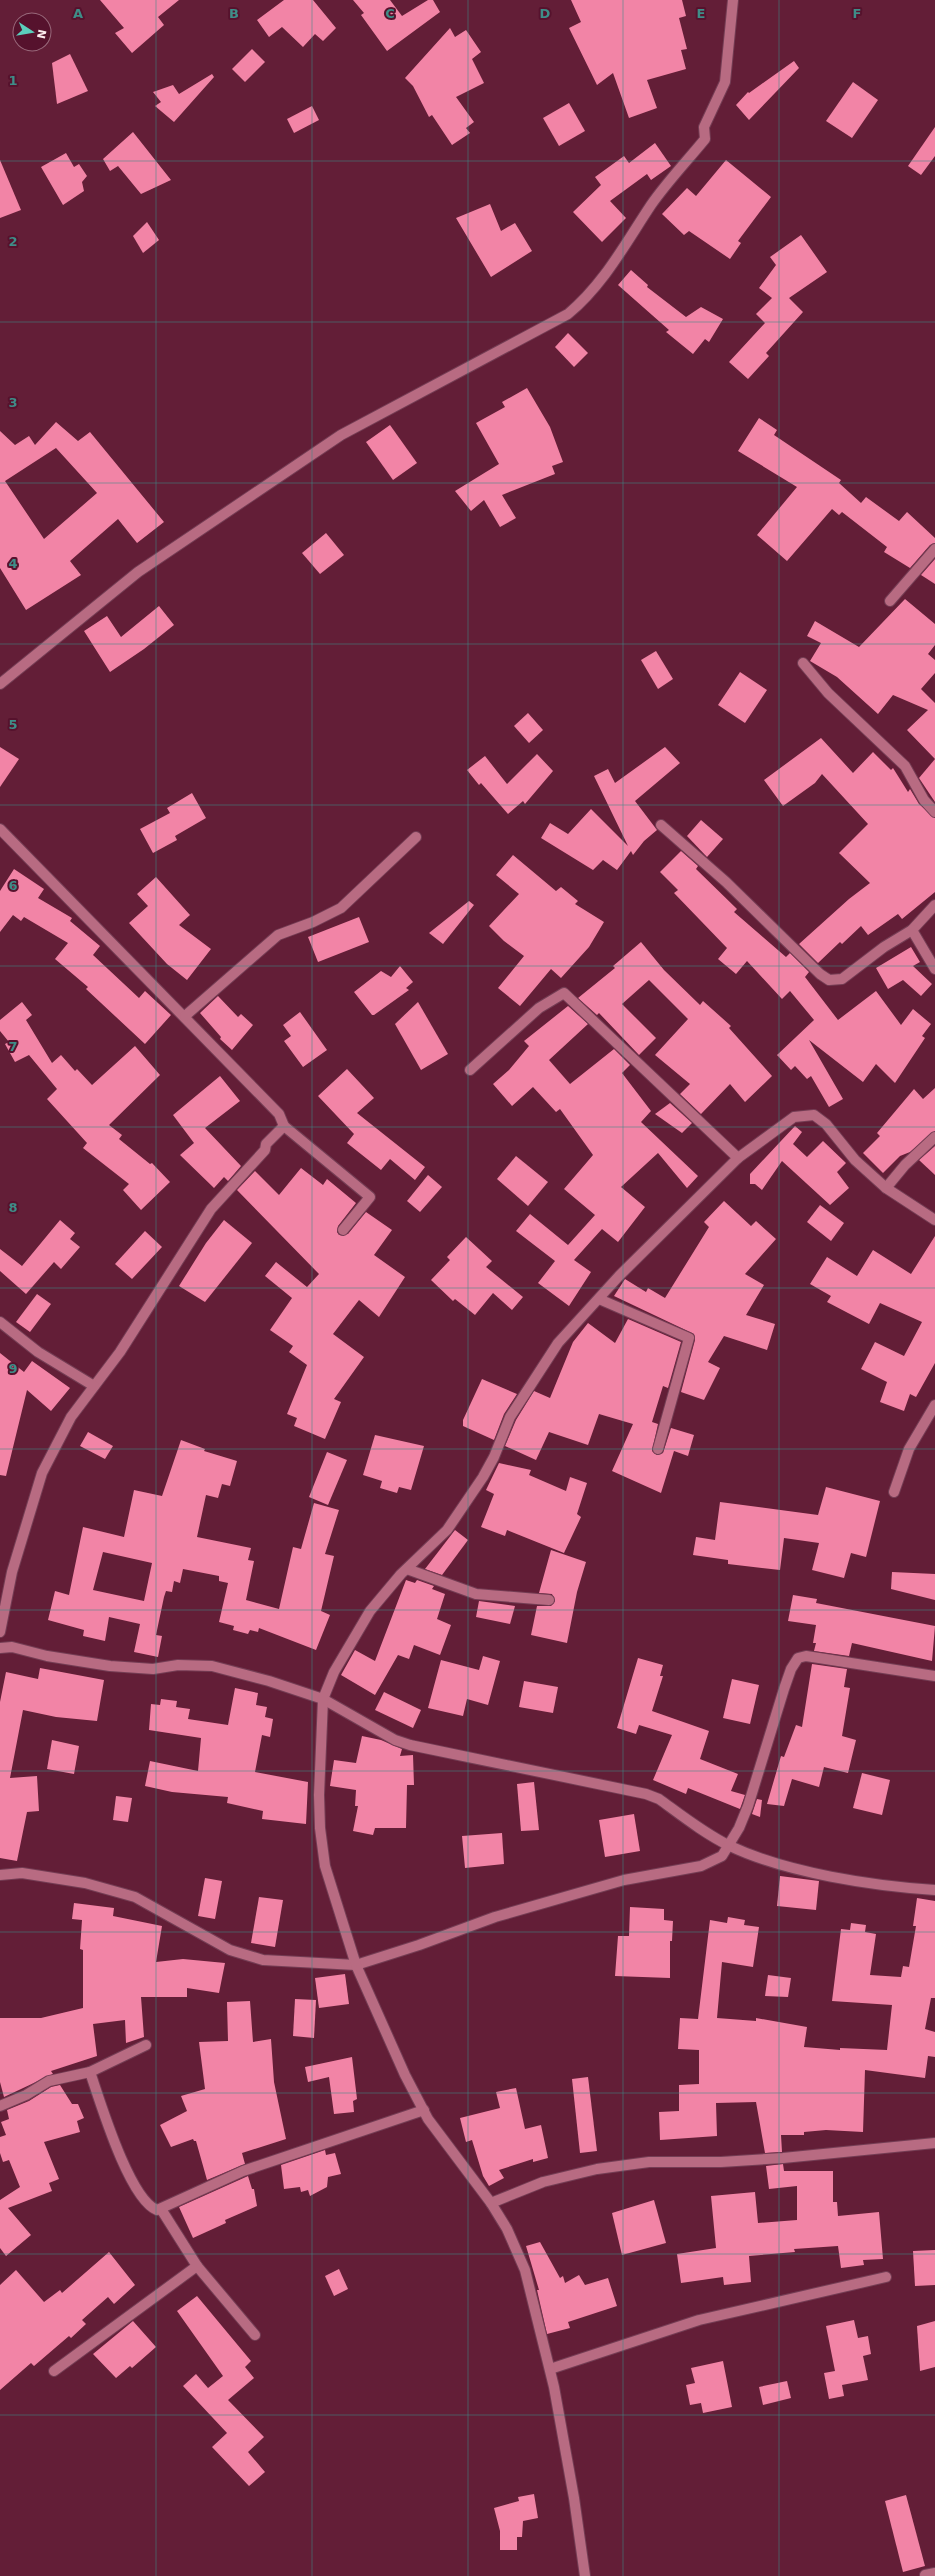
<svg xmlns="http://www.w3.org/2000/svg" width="935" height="2576" viewBox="0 0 935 2576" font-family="'DejaVu Sans',sans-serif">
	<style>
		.building { fill: #f284a6; fill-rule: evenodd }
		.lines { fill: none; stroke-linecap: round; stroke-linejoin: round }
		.minor-casing { stroke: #743d54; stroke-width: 12 }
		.minor { stroke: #b86b82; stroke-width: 10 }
		.grid { fill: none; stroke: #3f8d88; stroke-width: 1; stroke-opacity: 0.55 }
		.grid-label { font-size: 13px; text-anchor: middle; font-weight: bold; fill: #3f8d88; stroke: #56122d; stroke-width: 4; stroke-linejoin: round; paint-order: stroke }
	</style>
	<rect width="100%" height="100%" fill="#631e37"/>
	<g class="building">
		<path d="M100,0H179L158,17L164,25L132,53L115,33L124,28Z"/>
		<path d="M284,0H313L336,28L323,41L315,34L303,47L282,27L269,37L257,20Z"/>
		<path d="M353,0H390L402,16L428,0H433L440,12L387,51L361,15L364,13Z"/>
		<path d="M571,0H682L686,16L679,18L687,49L681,50L686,69L647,80L657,108L629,118L613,73L597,85L569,28L581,22Z"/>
		<path d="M450,28L455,37L466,30L481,52L472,59L484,83L456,97L474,122L466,128L470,133L452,145L432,115L429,117L413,86L405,78Z"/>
		<path d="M252,49L265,62L245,82L232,69Z"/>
		<path d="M70,54L88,91L57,104L52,63Z"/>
		<path d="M794,61L799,68L749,120L736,105L748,92L749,93Z"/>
		<path d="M212,74L214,77L174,122L155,106L161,102L153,92L173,85L179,94Z"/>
		<path d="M853,82L878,100L852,138L826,121Z"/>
		<path d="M569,103L585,131L559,146L543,118Z"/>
		<path d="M312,106L319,120L294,133L287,119Z"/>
		<path d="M935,127V156L921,175L908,166Z"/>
		<path d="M133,132L171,180L141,194L118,166L110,171L103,159Z"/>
		<path d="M655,143L671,166L651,180L647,174L610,201L626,218L602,242L573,212L601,185L595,177L624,156L629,163Z"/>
		<path d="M66,153L74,167L79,164L87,176L82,182L84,191L63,205L41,167Z"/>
		<path d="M0,160L21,210L0,218Z"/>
		<path d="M726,160L771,197L738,241L741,243L730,259L689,231L684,235L662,214L687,188L696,196Z"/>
		<path d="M490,204L501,231L515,223L532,251L491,277L456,218Z"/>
		<path d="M147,222L159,240L143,253L133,236Z"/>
		<path d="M801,235L827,272L789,298L803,312L766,353L769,356L748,379L729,362L765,323L756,314L772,298L759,288L776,265L770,257Z"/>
		<path d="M631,270L648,285L647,287L686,317L701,307L723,319L709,342L705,339L693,354L666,332L669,330L618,285Z"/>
		<path d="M568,333L588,353L574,367L555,347Z"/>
		<path d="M527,388L550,427L563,462L552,466L555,474L502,495L516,518L500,527L484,500L471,511L455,491L499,464L476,423L505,407L502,402Z"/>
		<path d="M759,418L777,430L774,435L841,480L839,483L861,503L866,497L899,521L907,512L935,538V543L930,545L910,568L884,552L887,547L842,512L839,515L832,509L787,561L757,535L797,487L738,451Z"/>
		<path d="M56,422L78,441L90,432L164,522L137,543L118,519L70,561L81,575L26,610L0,568V431L15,445L29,436L35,445ZM56,448L97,493L44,539L5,481Z"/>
		<path d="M390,425L417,463L393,480L366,442Z"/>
		<path d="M326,533L344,555L320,574L302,553Z"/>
		<path d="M935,559V584L921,575Z"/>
		<path d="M905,599L935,624V645L928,654L935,660V673L921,689L935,703V759L907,730L928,710L893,695L878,714L837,677L810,661L821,643L807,636L815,621L859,647Z"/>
		<path d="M159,606L174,625L144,649L110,672L84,631L107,616L121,637Z"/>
		<path d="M656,651L673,679L658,689L641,660Z"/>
		<path d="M740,672L767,690L745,723L718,705Z"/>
		<path d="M528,713L543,730L529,743L514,726Z"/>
		<path d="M821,738L853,773L873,752L891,770L893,768L908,792L910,789L919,804L935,818V892L902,919L898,914L868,935L861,926L842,944L840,942L818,963L799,944L849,899L870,883L839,853L868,824L822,774L815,783L783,806L764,780Z"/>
		<path d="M0,747L19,759L0,787Z"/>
		<path d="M665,747L680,763L635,801L657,830L644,841L633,855L631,851L617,870L603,860L593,870L541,838L550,823L568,834L591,809L628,846L594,776L608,769L615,783Z"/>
		<path d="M537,754L553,771L525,804L523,801L508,814L481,783L479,785L467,770L485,756L507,784Z"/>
		<path d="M935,759V802L919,778Z"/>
		<path d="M192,793L206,818L175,836L177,840L153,853L140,829L170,813L167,808Z"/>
		<path d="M701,820L723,839L707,857L687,836Z"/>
		<path d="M681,851L698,866L696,869L737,909L734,912L786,957L790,953L809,972L805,977L838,1020L876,991L901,1025L913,1009L931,1024L922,1036L925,1038L895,1083L876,1064L863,1082L809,1040L843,1099L829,1107L811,1076L807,1079L795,1066L791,1070L777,1055L814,1020L790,991L782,999L747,961L736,974L718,959L727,948L674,893L678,890L660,872Z"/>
		<path d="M513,855L556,891L561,887L578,901L575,904L604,922L589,947L561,978L551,969L520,1006L498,988L524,956L504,941L489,926L519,894L496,875Z"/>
		<path d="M14,869L44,889L38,898L72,918L70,921L100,946L93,955L139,998L145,991L171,1015L145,1044L86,989L88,987L55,959L68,943L24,917L21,921L13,915L0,932V891Z"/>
		<path d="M156,877L190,915L179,925L211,949L187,980L167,964L129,923L148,906L137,894Z"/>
		<path d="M469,901L474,905L443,944L429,933Z"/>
		<path d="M359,917L369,942L318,962L308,937Z"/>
		<path d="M641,942L664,970L700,1005L703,1001L731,1026L729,1028L772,1076L745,1102L730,1084L701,1114L680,1094L690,1084L655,1055L688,1019L649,980L622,1004L656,1038L639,1055L599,1013L597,1015L578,998L615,968L613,966Z"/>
		<path d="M911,947L920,962L913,966L932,984L921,996L903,980L888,989L876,968Z"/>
		<path d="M400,966L413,982L406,988L409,990L374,1015H372L354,992L381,971L391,977Z"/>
		<path d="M218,996L238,1017L241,1014L253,1025L232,1050L220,1039L221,1037L200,1013Z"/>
		<path d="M22,1002L32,1015L26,1020L52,1063L61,1055L75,1071L77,1069L92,1085L135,1046L160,1075L109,1125L122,1135L119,1139L150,1164L152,1163L170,1182L141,1210L123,1190L129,1184L83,1148L87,1143L47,1099L57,1089L29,1055L15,1062L5,1044L9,1042L0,1031V1020Z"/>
		<path d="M418,1002L448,1054L421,1070L395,1024Z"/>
		<path d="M568,1006L588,1024L549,1060L570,1084L614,1049L630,1065L622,1073L651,1111L641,1122L698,1176L687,1188L658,1153L621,1187L645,1207L618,1242L602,1229L574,1260L591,1272L569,1306L538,1283L555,1261L516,1231L530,1214L568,1245L595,1215L564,1189L593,1155L560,1109L556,1112L533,1087L512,1106L493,1084L509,1070L529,1046L524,1041Z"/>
		<path d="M300,1012L327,1050L303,1067L284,1041L291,1036L283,1025Z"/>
		<path d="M347,1069L374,1098L357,1113L425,1167L415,1180L390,1159L381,1170L347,1143L354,1134L318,1096Z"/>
		<path d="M220,1076L240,1101L205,1128L241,1166L228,1181L224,1177L214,1188L180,1155L194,1143L173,1115Z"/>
		<path d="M935,1088V1131L910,1152L900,1156L883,1173L863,1153L880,1136L877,1133L914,1089L923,1099Z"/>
		<path d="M670,1103L692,1123L682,1133L655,1114Z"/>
		<path d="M795,1126L802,1132L793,1144L807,1157L823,1141L846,1163L837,1172L849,1188L830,1205L782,1161L762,1190L755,1184H750V1174Z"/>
		<path d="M935,1146V1175L919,1160Z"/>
		<path d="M516,1156L548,1182L528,1206L497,1179Z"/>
		<path d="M301,1168L323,1185L327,1179L356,1203L338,1226L337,1232L339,1235L348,1234L366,1212L392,1230L374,1255L405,1277L379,1317L359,1300L333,1334L364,1357L334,1399L341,1402L325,1439L294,1426L297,1418L287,1414L307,1365L289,1352L293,1346L270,1330L292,1298L265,1276L276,1262L307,1287L319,1274L237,1190L255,1171L279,1195Z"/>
		<path d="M428,1175L442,1187L420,1212L407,1201Z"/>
		<path d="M724,1201L751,1226L756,1221L776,1239L745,1274L764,1285L746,1315L775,1324L767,1350L724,1336L708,1362L720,1368L704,1400L681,1392L695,1340L694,1334L614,1296L625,1279L646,1292L648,1288L665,1298L709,1227L704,1222Z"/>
		<path d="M820,1205L844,1223L831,1241L807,1222Z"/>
		<path d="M60,1220L75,1233L70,1239L80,1247L61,1269L54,1262L26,1294L0,1271V1249L22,1266Z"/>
		<path d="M224,1220L252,1243L205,1302L179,1286L206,1243Z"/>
		<path d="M145,1231L162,1247L132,1279L115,1264Z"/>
		<path d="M935,1236V1363L916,1397L910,1394L904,1411L880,1402L887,1382L861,1369L875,1342L904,1356L922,1322L880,1303L869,1324L827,1302L831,1296L810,1284L827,1257L857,1276L873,1250L911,1274Z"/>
		<path d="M466,1237L492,1261L486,1267L523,1297L512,1310L493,1293L475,1315L455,1299L453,1301L431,1280L450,1260L447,1257Z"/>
		<path d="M37,1294L51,1304L30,1332L16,1322Z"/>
		<path d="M628,1319L681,1342L668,1388L663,1386L652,1422L658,1424L652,1451L657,1455L663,1453L671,1428L694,1435L688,1456L674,1451L661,1493L612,1471L633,1424L599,1414L588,1445L549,1432L536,1460L505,1446L516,1420L534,1391L550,1398L573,1342L588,1323L615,1343Z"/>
		<path d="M0,1353L24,1372L32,1361L70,1388L51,1411L27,1390L6,1476L0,1475Z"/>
		<path d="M482,1379L517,1394L504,1414L494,1440L463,1426V1420Z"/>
		<path d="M88,1432L113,1446L105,1459L80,1446Z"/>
		<path d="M375,1435L424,1446L411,1490L399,1487L397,1493L380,1488L382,1481L363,1475Z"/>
		<path d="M181,1440L205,1449L204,1451L237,1461L230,1486L222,1484L218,1498L206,1495L197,1537L251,1548L248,1560L254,1561L246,1600L279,1609L293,1547L301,1549L314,1503L339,1510L325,1554L334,1556L321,1611L330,1615L316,1650L259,1628L258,1632L250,1630L248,1634L233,1630L234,1626L219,1622L228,1583L219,1581V1576L183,1569L180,1583L174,1581L172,1592L166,1591L164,1597L156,1635L162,1636L158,1657L134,1652L140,1624L109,1617L105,1641L83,1636L84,1630L48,1620L55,1591L69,1595L83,1527L124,1537L134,1490L162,1496ZM103,1552L152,1563L144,1601L93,1590Z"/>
		<path d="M327,1452L347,1460L328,1505L309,1497Z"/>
		<path d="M499,1463L531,1470L529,1475L566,1491L570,1477L587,1483L577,1514L581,1517L564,1553L507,1530L505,1536L481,1527L494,1494L486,1490Z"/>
		<path d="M826,1487L880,1501L866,1557L851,1553L844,1578L812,1570L819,1543L784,1538L780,1570L728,1564V1560L693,1555L696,1537L715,1540L720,1502L818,1515Z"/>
		<path d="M455,1530L468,1540L442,1575L425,1569Z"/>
		<path d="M551,1550L586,1562L577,1592L567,1643L531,1635L537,1606H551L555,1601L552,1594L539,1593Z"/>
		<path d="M892,1572L935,1574V1600L891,1589Z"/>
		<path d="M406,1580L415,1583L417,1580L434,1586L432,1589L445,1594L437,1619L451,1625L440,1655L414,1645L409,1659L398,1655L375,1695L341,1675L355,1650L375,1661Z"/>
		<path d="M793,1595L817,1599L816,1603L935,1626L932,1661L852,1643L849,1656L814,1651L816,1643H813L816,1625L788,1621Z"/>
		<path d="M479,1601L515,1606L510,1624L476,1617Z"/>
		<path d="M483,1656L500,1661L488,1705L467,1699L463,1716L428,1708L441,1660L479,1670Z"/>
		<path d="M638,1658L663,1665L660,1676H663L652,1711L709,1731L700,1759L738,1774L731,1791L745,1795L740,1809L688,1788L686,1794L653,1780L672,1735L639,1725L636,1734L617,1728Z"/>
		<path d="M812,1664L847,1669L844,1687L850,1688L842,1736L856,1740L848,1773L824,1767L819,1787L792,1779L784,1806L767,1804L781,1756L784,1757L796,1725L802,1727Z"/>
		<path d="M40,1668L104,1680L97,1721L56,1717L23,1710L10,1778L37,1776L39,1811L27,1812L17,1861L0,1858V1702L6,1672L38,1679Z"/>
		<path d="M732,1679L759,1685L750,1724L723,1718Z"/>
		<path d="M524,1681L558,1687L553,1713L519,1707Z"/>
		<path d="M235,1688L258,1693L256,1705L267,1707L265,1717L273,1719L270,1737L262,1735L255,1772L308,1782L306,1824L262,1819L263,1811L227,1803L228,1797L172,1792L145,1786L150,1761L198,1771L201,1738L149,1730L151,1704L160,1705L161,1699L177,1701L176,1707L190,1709L188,1719L228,1725Z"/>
		<path d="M384,1692L421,1710L413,1728L375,1710Z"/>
		<path d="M362,1736L381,1740L402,1749L400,1756L413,1755L414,1785H407L406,1828H375L373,1835L353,1831L358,1806H355L356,1790L330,1786L334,1760L356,1763Z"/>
		<path d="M52,1740L79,1746L74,1774L47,1769Z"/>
		<path d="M862,1773L890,1780L882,1815L853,1808Z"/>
		<path d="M534,1782L539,1830L521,1831L517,1784Z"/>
		<path d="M116,1796L132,1798L128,1822L113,1820Z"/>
		<path d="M757,1799L762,1800L760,1817L752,1814Z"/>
		<path d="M634,1814L640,1851L605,1857L599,1820Z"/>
		<path d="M502,1833L504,1864L465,1868L462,1836Z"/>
		<path d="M780,1876L819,1881L816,1910L777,1906Z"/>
		<path d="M205,1878L222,1881L215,1919L198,1916Z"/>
		<path d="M259,1897L283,1900L275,1947L251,1943Z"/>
		<path d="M917,1898L935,1901V1998H931L925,2029L935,2032V2057L928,2056L925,2078L865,2070L863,2132L826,2130L804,2132V2135H781L782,2152L765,2153L756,2102L716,2103L717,2136L660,2140L659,2112L679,2111V2085L699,2084V2050L678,2049L680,2018L698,2019L710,1920L727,1923L728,1917L745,1920L744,1925L759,1927L753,1967L722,1962L717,2018L756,2021V2018L807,2027L804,2047L840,2050V2048L887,2050L892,2005L832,2001L841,1929L850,1930L851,1923L866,1925L865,1932L876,1934L870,1975L901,1977L903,1966L909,1967L916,1926H913Z"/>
		<path d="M74,1903L114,1908L113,1916L162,1926L156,1962L183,1959L225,1963L219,1993L187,1988V1997H141L144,2037L126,2043L125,2020L93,2024L97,2056L51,2071L53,2074L4,2097L0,2082V2018H41L83,2008V1950L80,1949L82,1920L72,1919Z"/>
		<path d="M630,1907L664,1909V1920L673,1921L672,1941H670V1978L615,1976L618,1936H629Z"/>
		<path d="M345,1974L349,2004L319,2008L315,1978Z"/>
		<path d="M768,1975L791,1978L788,1997L765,1996Z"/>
		<path d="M295,1999L316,2000L314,2038L293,2036Z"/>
		<path d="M250,2001L253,2042L271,2039L274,2082L286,2139L242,2153L245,2164L207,2180L196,2141H194L193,2139L171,2147L160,2125L187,2111L181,2096L205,2089L199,2042L228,2041L227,2002Z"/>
		<path d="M352,2057L357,2099L353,2101L354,2112L334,2114L329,2077L308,2082L305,2067Z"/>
		<path d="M588,2077L597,2151L580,2153L572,2079Z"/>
		<path d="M60,2085L72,2104H78L84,2118L77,2121L80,2132L44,2142L59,2179L49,2183L52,2191L8,2208L31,2235L6,2256L0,2248V2200L20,2187L9,2160L3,2162L0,2153V2137L6,2135L1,2122L9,2119L7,2110L29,2101L51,2087Z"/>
		<path d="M516,2088L525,2129L541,2125L548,2158L533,2162V2159L499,2170L504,2178L489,2186L483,2176L472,2140L466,2142L460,2118L500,2108L496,2092Z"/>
		<path d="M325,2150L326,2155L335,2153L341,2174L328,2177L327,2187L310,2196L308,2190L301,2192L300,2187L284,2189L281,2165Z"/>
		<path d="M783,2164L784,2171H833V2202H837L838,2216L879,2212L883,2259L863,2260L864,2265L841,2268L838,2246L794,2249L795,2252L749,2256L751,2282L724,2285L723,2277L681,2283L677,2254L716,2248L711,2196L755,2192L758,2223L797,2220V2186L769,2189L766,2166Z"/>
		<path d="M248,2176L252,2189H254L257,2206L225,2220L226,2223L193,2238L179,2207Z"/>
		<path d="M654,2200L666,2243L622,2255L612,2213Z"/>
		<path d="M540,2242L560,2278L563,2276L565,2283L579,2275L585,2285L608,2278L617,2306L568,2322L570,2328L547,2334L537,2290H539L526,2246Z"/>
		<path d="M935,2250V2285L915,2286L913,2251Z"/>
		<path d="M109,2252L135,2285L114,2304L108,2297L82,2320L86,2324L71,2338L69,2336L34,2366L31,2363L0,2390V2285L16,2270L44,2302L60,2290L62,2293Z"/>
		<path d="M339,2269L348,2289L334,2296L325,2276Z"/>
		<path d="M197,2296L251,2361L245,2367L254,2378L228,2400L264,2437L248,2452L265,2472L249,2486L212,2447L227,2433L183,2386L196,2374L208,2388L223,2376L177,2311Z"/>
		<path d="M854,2320L858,2338L868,2336L871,2354L863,2356L868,2380L842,2385L844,2396L829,2399L824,2373L835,2371L826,2326Z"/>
		<path d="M133,2321L156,2347L132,2368L130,2366L116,2378L93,2354Z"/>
		<path d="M935,2321V2367L920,2371L917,2326Z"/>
		<path d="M723,2361L732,2407L703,2413L701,2403L690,2405L686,2385L695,2383L691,2368Z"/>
		<path d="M787,2381L791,2398L763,2405L759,2387Z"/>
		<path d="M534,2494L538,2518L523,2521L522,2537H517V2550H500V2531L494,2508L519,2501L518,2497Z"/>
		<path d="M906,2495L925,2566L903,2572L885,2501Z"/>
	</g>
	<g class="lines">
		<defs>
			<g id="minor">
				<path d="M890,601L935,549"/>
				<path d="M803,663L828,693L905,766L924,800L935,812"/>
				<path d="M0,684L138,572L341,435L568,314C604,284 625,244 651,205C667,182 687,161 705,139L704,127L725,82L733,0"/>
				<path d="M661,825L726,882L820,974L829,980L842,979L884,947L912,930L935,905"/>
				<path d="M0,829L279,1114L284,1126L266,1144L265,1150L211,1209L120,1352L71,1417L42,1473L12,1572L0,1632"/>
				<path d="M912,930L935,969"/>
				<path d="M185,1016L278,935L313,922L341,908L416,837"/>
				<path d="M470,1070L539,1008L564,993L738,1158"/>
				<path d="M284,1126L370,1197L343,1230"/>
				<path d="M886,1188L905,1165L935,1137"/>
				<path d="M599,1299L689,1338L658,1449"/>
				<path d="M0,1322L38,1352L94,1386"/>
				<path d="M894,1492L909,1449L935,1405"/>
				<path d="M407,1569L476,1594L549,1600"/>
				<path d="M0,1648L12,1647L47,1656L110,1666L153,1669L178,1665L212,1666L269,1681L323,1699L395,1740L410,1745L646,1794L659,1799C681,1815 705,1834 730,1846C787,1873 873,1886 935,1890"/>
				<path d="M0,1875L22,1873L85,1883L135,1897L230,1950L263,1960L356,1965L419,1945L495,1917L624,1880L701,1866L722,1856L739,1828L748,1806L784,1689L791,1669L798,1658L806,1656L935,1676"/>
				<path d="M90,2072C100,2101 129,2199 157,2210L243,2171L424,2110"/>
				<path d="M0,2106L26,2095L49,2081L90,2072L146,2045"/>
				<path d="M491,2203L543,2182L597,2169L649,2162H721L783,2158L935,2143"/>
				<path d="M197,2266L255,2335"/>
				<path d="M550,2369L699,2320L886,2277"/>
				<path d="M54,2371L197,2266L161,2209"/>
				<path d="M925,2575L935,2573"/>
				<path d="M585,2576L574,2498L554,2387L525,2270L507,2229L491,2203L428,2119L405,2075L356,1965L325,1866L320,1828L319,1795L323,1699L334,1672L370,1611L401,1574L447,1530L483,1477L494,1457L510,1417L558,1343L619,1276L738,1158L794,1117L814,1115L826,1124L855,1160L886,1188L935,1220"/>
			</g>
		</defs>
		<use href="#minor" class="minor-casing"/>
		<use href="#minor" class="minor"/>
	</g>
	<path class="grid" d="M156,0V2576M312,0V2576M468,0V2576M623,0V2576M779,0V2576M0,161H935M0,322H935M0,483H935M0,644H935M0,805H935M0,966H935M0,1127H935M0,1288H935M0,1449H935M0,1610H935M0,1771H935M0,1932H935M0,2093H935M0,2254H935M0,2415H935"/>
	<g class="grid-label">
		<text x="78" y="18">A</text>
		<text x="234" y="18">B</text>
		<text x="390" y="18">C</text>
		<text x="545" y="18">D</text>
		<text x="701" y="18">E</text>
		<text x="857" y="18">F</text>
		<text x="13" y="85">1</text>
		<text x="13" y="246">2</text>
		<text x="13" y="407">3</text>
		<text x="13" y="568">4</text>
		<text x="13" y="729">5</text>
		<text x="13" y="890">6</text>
		<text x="13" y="1051">7</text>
		<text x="13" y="1212">8</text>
		<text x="13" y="1373">9</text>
	</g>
	<g transform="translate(32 32) rotate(102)"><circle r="19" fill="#56122d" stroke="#99697b"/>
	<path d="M0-3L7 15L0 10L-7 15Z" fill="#5bcebc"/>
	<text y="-6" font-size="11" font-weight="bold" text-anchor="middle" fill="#fdebef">N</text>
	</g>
</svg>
